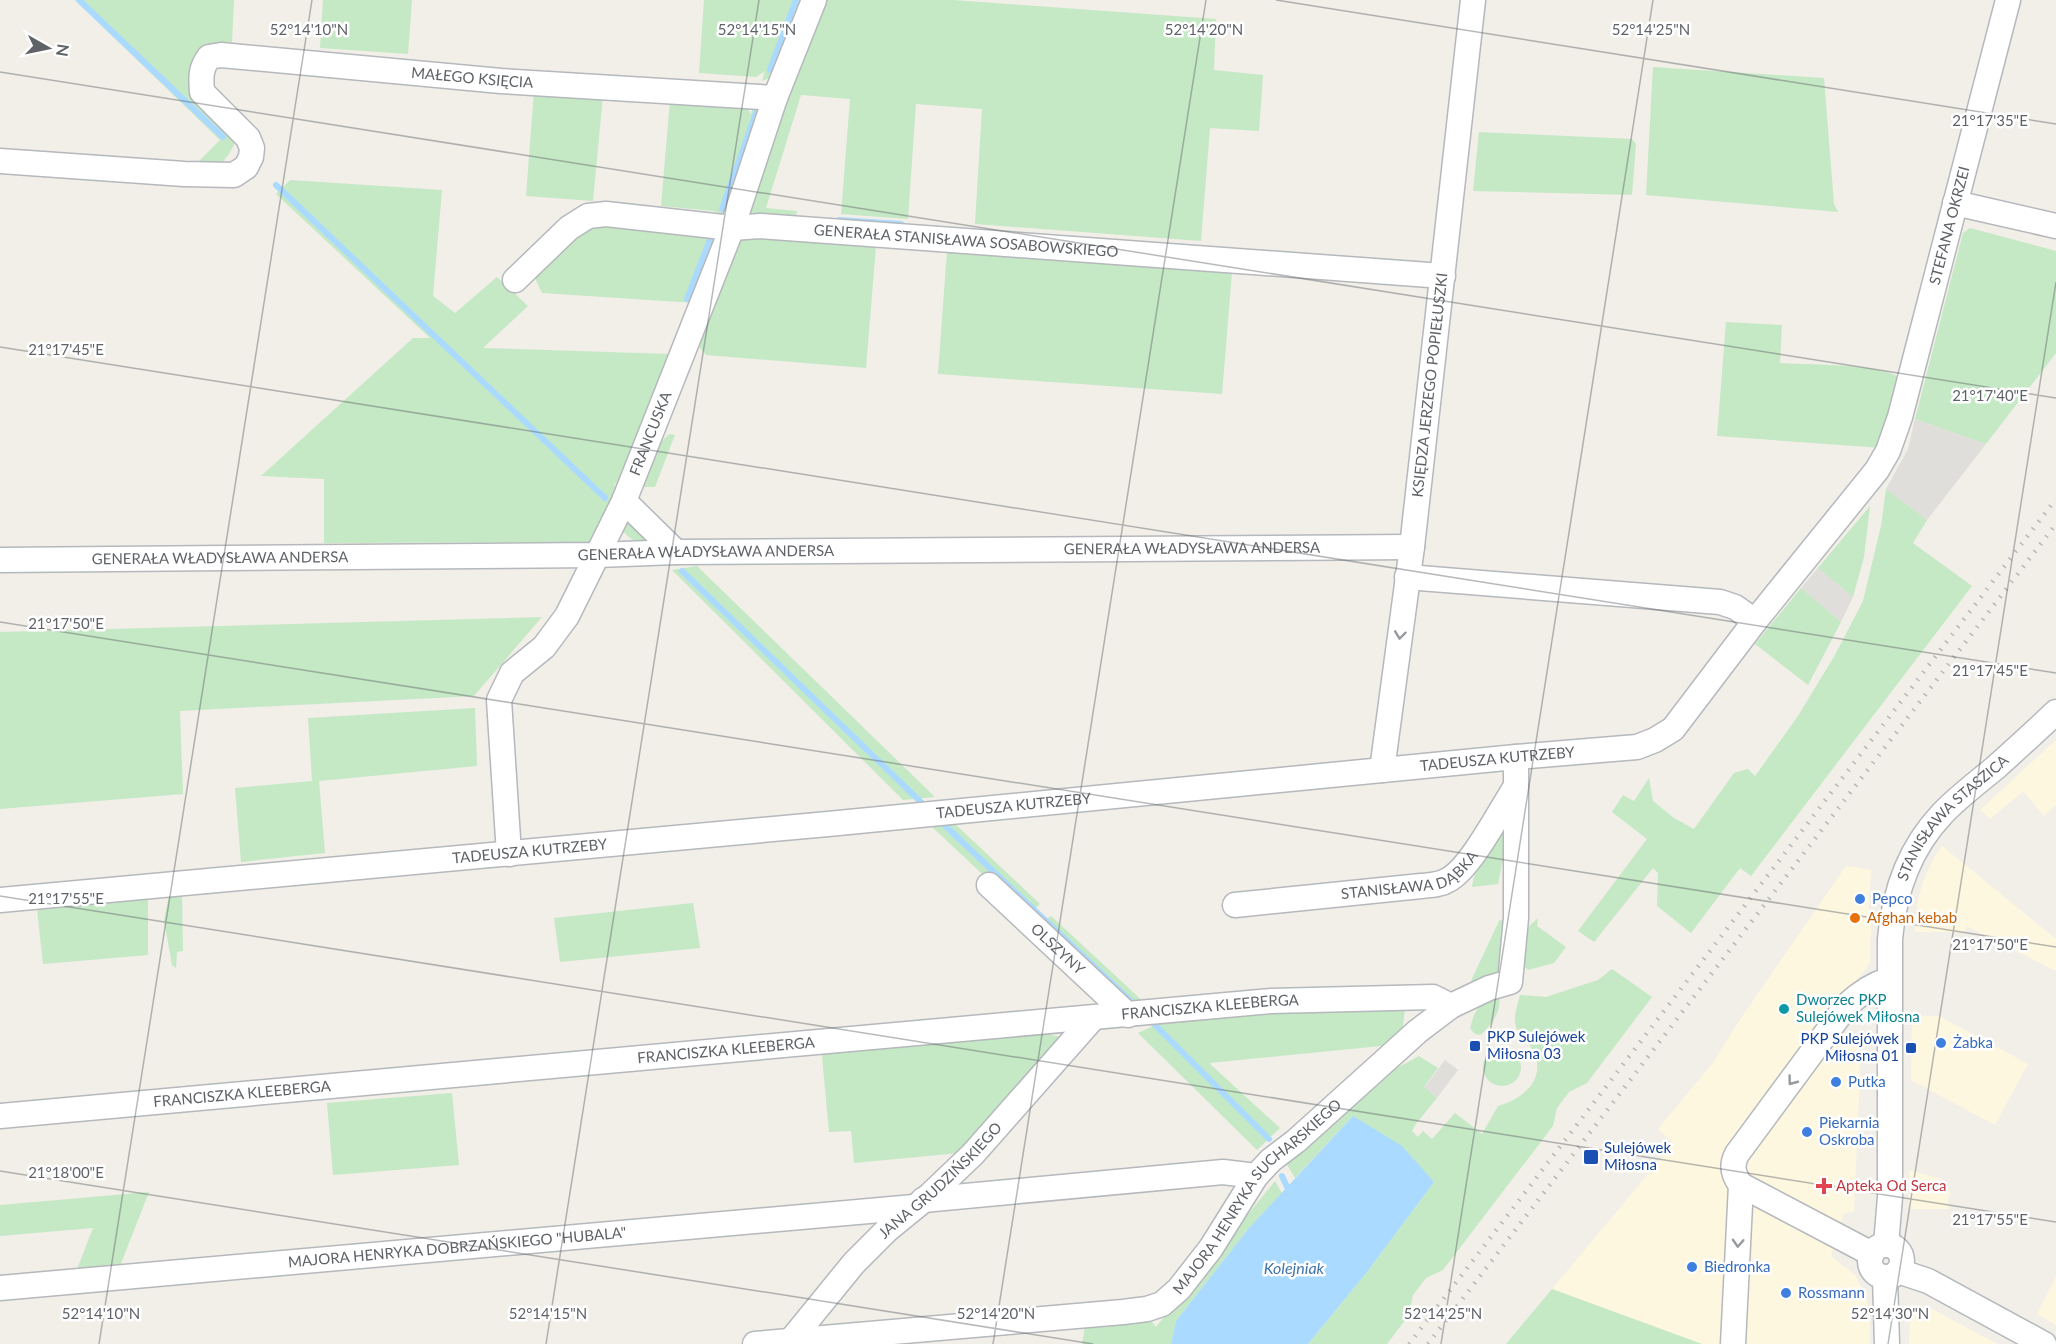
<svg xmlns="http://www.w3.org/2000/svg" width="2056" height="1344" viewBox="0 0 2056 1344" font-family="Lato,sans-serif">
	<style>
		.commercial { fill: #fef7e0 }
		.industrial { fill: #e0deda }
		.green { fill: #c5e8c5 }
		.water { fill: #aadaff }
		.lines { fill: none; stroke-linecap: round; stroke-linejoin: round }
		.stream { stroke: #aadaff; stroke-width: 6 }
		.minor-casing { stroke: #b5b8bc; stroke-width: 27 }
		.minor { stroke: #fff; stroke-width: 24 }
		.rail { stroke: #b6b7b8; stroke-width: 4.5; stroke-dasharray: 1.5 8; stroke-linecap: butt }
		.oneway { stroke: #979a9d }
		.ticks { fill: none; stroke: #5f6368; stroke-width: 1.5; stroke-opacity: 0.45 }
		.shop-dot { fill: #3f7fe0; stroke: #fff; stroke-width: 2 }
		.food-dot { fill: #e8710a; stroke: #fff; stroke-width: 2 }
		.culture-dot { fill: #0f9aa8; stroke: #fff; stroke-width: 2 }
		.transit-dot { fill: #1a4fb4; stroke: #fff; stroke-width: 2 }
		.health-dot { fill: #e0444e; stroke: #fff; stroke-width: 2 }
		.labels { text-anchor: middle; stroke-width: 5; stroke-linejoin: round; paint-order: stroke }
		.street-label { font-size: 15px; fill: #5f6368; stroke: #fff }
		.shop-label { font-size: 15px; fill: #366cbe; stroke: #fff; text-anchor: start }
		.food-label { font-size: 15px; fill: #c56008; stroke: #fff; text-anchor: start }
		.culture-label { font-size: 15px; fill: #0d838f; stroke: #fff; text-anchor: start }
		.transit-label { font-size: 15px; fill: #164399; stroke: #fff; text-anchor: start }
		.health-label { font-size: 15px; fill: #be3a42; stroke: #fff; text-anchor: start }
		.water-label { font-size: 16px; font-style: italic; fill: #4174aa; stroke: #fff }
		.ticks-label { font-size: 15px; text-anchor: middle; fill: #5f6368; stroke: #fff; stroke-width: 5; stroke-linejoin: round; paint-order: stroke }
	</style>
	<rect width="100%" height="100%" fill="#f1efe8"/>
	<g class="commercial">
		<path d="M2056,740V805L2044,816L2023,791L1990,819L1980,810Z"/>
		<path d="M1942,846L2056,939V971L1967,926L1965,932H1915L1917,906L1922,884L1934,858Z"/>
		<path d="M1846,866L1871,870L1868,922H1871L1870,963L1827,1021L1848,1036L1858,1040L1860,1072L1854,1212L1844,1213L1831,1256L1856,1276L1870,1309V1344H1702L1552,1289L1674,1143L1658,1129L1712,1064L1737,1024Z"/>
		<path d="M1912,1016H1939L2028,1064L1995,1125L1911,1080Z"/>
		<path d="M1909,1170L1941,1179L1940,1182L1944,1183L1943,1188L1951,1192L1948,1198L1949,1209H1909Z"/>
		<path d="M2056,1277V1325L2037,1314Z"/>
		<path d="M1920,1307L1932,1309L1997,1344H1909L1910,1318L1913,1311Z"/>
	</g>
	<g class="industrial">
		<path d="M1915,419L1986,444L1927,520L1886,489L1908,449Z"/>
		<path d="M1818,568L1853,597L1841,622L1801,588Z"/>
		<path d="M1445,1060L1458,1070L1437,1098L1424,1088Z"/>
	</g>
	<g class="green">
		<path d="M75,0H234L232,42C212,41 201,49 194,67L237,139L229,154L221,164L210,165L199,161L220,140Z"/>
		<path d="M323,0H412L408,54L320,48Z"/>
		<path d="M704,0H807L772,77L762,81L765,71L756,77L699,73Z"/>
		<path d="M820,0H953L1216,19L1214,70L1263,75L1259,131L1210,128L1201,241L975,224L982,109L916,104L908,219L841,214L850,99L801,95L766,208L797,211L794,223L754,219L746,207Z"/>
		<path d="M1653,67L1824,78L1834,204L1838,212L1646,195Z"/>
		<path d="M534,91L603,95L593,201L526,196Z"/>
		<path d="M670,100L745,105L751,114L754,103L762,112L729,216L713,211L661,206Z"/>
		<path d="M1479,132L1632,139L1636,144L1632,195L1473,191Z"/>
		<path d="M290,180L442,190L433,296L455,313L497,277L528,306L483,348L670,354L622,477L614,485L622,491L593,542L324,543V479L261,476L413,338H430L276,194Z"/>
		<path d="M593,222L717,233L695,303L542,293L536,280V274Z"/>
		<path d="M1970,228L2056,251V353L1986,444L1915,419L1963,233Z"/>
		<path d="M744,233L876,246L866,368L706,355L697,344L734,245Z"/>
		<path d="M947,251L1232,272L1222,394L938,374Z"/>
		<path d="M1726,322L1782,325L1780,363C1807,365 1882,363 1902,379L1882,448L1717,436Z"/>
		<path d="M670,434L675,435L655,487H638C643,475 659,439 670,434Z"/>
		<path d="M1886,489L1927,520L1913,543L1972,586L1751,876L1740,868L1691,933L1657,906L1658,873L1653,868L1594,942L1578,931L1647,839L1612,812L1623,795L1634,801L1649,778L1653,801L1674,818L1694,829L1734,773L1748,769L1755,776L1798,716L1835,655L1863,601L1881,526Z"/>
		<path d="M1870,506L1864,557L1853,597L1818,568Z"/>
		<path d="M625,509L664,545C643,544 636,546 621,529Z"/>
		<path d="M697,566L935,797L903,800L672,570Z"/>
		<path d="M1801,588L1841,622L1808,685L1755,644Z"/>
		<path d="M542,617L474,696L180,711L183,794L0,809V632Z"/>
		<path d="M475,708L477,766L319,781L325,853L241,862L235,788L312,781L308,718Z"/>
		<path d="M952,821L1040,904L1027,916L931,826Z"/>
		<path d="M1503,822V858L1498,884L1472,887C1475,865 1489,839 1503,822Z"/>
		<path d="M182,894L183,951L177,952L176,968L172,965L164,920L169,895Z"/>
		<path d="M148,897V955L43,964L37,909Z"/>
		<path d="M693,903L700,948L560,962L554,918Z"/>
		<path d="M1051,916L1147,1005L1130,1007L1043,922Z"/>
		<path d="M1538,918L1537,926L1566,947L1554,963L1528,970L1522,964L1523,932Z"/>
		<path d="M1503,919L1501,968L1495,982L1471,981L1499,921Z"/>
		<path d="M1612,969L1652,997L1587,1083L1569,1092L1557,1108L1553,1126L1443,1270L1426,1278L1413,1295L1409,1315L1387,1344H1308L1367,1272L1434,1182L1353,1116L1295,1178L1283,1158L1380,1077L1419,1056L1438,1068L1424,1087L1437,1098L1415,1125L1412,1131L1418,1137L1423,1131L1432,1139L1455,1113L1482,1134L1498,1106C1526,1098 1549,1076 1531,1047C1526,1038 1517,1034 1515,1023C1514,1015 1518,1003 1520,995L1546,997L1598,980Z"/>
		<path d="M1498,995C1504,1008 1491,1027 1480,1035L1475,1034L1470,1028L1474,1015L1484,997Z"/>
		<path d="M1334,1006L1405,1008L1401,1044L1209,1063L1280,1128L1257,1150L1138,1033L1164,1021Z"/>
		<path d="M1022,1029L1061,1037L959,1153L854,1163L851,1131L829,1132L821,1046Z"/>
		<circle cx="1502" cy="1067" r="19"/>
		<path d="M452,1093L459,1165L333,1175L327,1103Z"/>
		<path d="M1275,1181L1282,1193L1249,1228L1176,1321L1171,1344H1082L1085,1326L1149,1318L1156,1327Z"/>
		<path d="M149,1192L118,1271L74,1277L93,1228L0,1236V1205Z"/>
		<path d="M1552,1289L1702,1344H1506Z"/>
	</g>
	<path class="water" d="M1353,1116L1402,1146L1434,1182L1367,1272L1308,1344H1171L1176,1321L1249,1228Z"/>
	<g class="lines">
		<g class="stream">
			<path d="M79,0L223,137"/>
			<path d="M770,70L796,0"/>
			<path d="M276,185L605,498"/>
			<path d="M722,209L756,113"/>
			<path d="M839,220L901,224"/>
			<path d="M687,299L711,237"/>
			<path d="M682,571L927,808"/>
			<path d="M938,819L1136,1006"/>
			<path d="M1150,1020L1269,1139"/>
			<path d="M1282,1176L1287,1187"/>
		</g>
		<defs>
			<g id="minor">
				<path id="s1" d="M0,161L184,174L234,175L246,167L251,157L252,148L248,138L202,92C201,78 200,69 209,57L221,55L501,81L775,98"/>
				<path d="M1955,203L2056,226"/>
				<path id="s2" d="M515,280L569,228L588,216L606,214L732,228L760,226L1443,276"/>
				<path d="M624,501L676,552"/>
				<path id="s3" d="M0,560L597,555L676,552L1412,547"/>
				<path d="M1407,577L1720,602L1735,607L1755,621"/>
				<path id="s4" d="M1382,770L1412,547L1473,0"/>
				<path id="s5" d="M509,854L499,700L512,673L544,647L567,616L624,501L732,228L775,98L814,0"/>
				<path id="s6" d="M989,885L1128,1015"/>
				<path id="s7" d="M0,900L828,824L1516,757L1637,747L1655,740L1673,729L1755,621L1877,470L1888,451L1900,417L2008,0"/>
				<path id="s8" d="M1235,905L1421,886C1431,885 1440,885 1448,880C1471,868 1501,809 1516,786"/>
				<path id="s9" d="M0,1116L1271,1001L1433,997L1451,1006"/>
				<path d="M923,1200L1223,1172L1256,1176"/>
				<path id="s10" d="M1886,1245L1890,1197V939C1894,892 1909,849 1942,814C1958,797 1977,783 1995,768C2015,750 2036,731 2056,712"/>
				<circle cx="1886" cy="1261" r="16"/>
				<path d="M1872,1254L1741,1185C1733,1175 1731,1165 1737,1154L1847,1005C1859,994 1872,985 1888,980"/>
				<path d="M1898,1271L1928,1281L2044,1344"/>
				<path d="M1885,1277L1887,1344"/>
				<path id="s11" d="M0,1288L914,1207"/>
				<path id="s12" d="M755,1344L1123,1312L1147,1309L1162,1304L1179,1289L1211,1248L1256,1176L1271,1160L1296,1141L1418,1031L1451,1006L1489,988L1510,982L1516,918V757"/>
				<path id="s13" d="M788,1344L854,1263L887,1230L930,1195L973,1154L1093,1018"/>
				<path d="M1733,1344L1741,1185"/>
			</g>
		</defs>
		<use href="#minor" class="minor-casing"/>
		<use href="#minor" class="minor"/>
		<g class="rail">
			<path d="M1409,1344L2056,499"/>
			<path d="M1428,1344L2056,524"/>
		</g>
	</g>
	<defs><path id="oneway-chevron" d="M-2-3.5L2.5 0L-2 3.5" fill="none" stroke-width="1.6" stroke-linecap="round" stroke-linejoin="round" transform="scale(1.5)"/></defs>
	<g class="oneway">
		<use href="#oneway-chevron" transform="translate(1400 635) rotate(97)"/>
		<use href="#oneway-chevron" transform="translate(1792 1081) rotate(127)"/>
		<use href="#oneway-chevron" transform="translate(1738 1243) rotate(93)"/>
	</g>
	<path class="ticks" d="M1276,0L2056,124M0,72L2056,398M0,347L2056,673M0,622L2056,947M0,896L2056,1222M0,1171L1093,1344M99,1344L312,0M546,1344L759,0M993,1344L1206,0M1441,1344L1653,0M1888,1344L2056,282"/>
	<g class="shop-dot">
		<circle cx="1860" cy="899" r="6"/>
		<circle cx="1941" cy="1043" r="6"/>
		<circle cx="1836" cy="1082" r="6"/>
		<circle cx="1807" cy="1132" r="6"/>
		<circle cx="1692" cy="1267" r="6"/>
		<circle cx="1786" cy="1293" r="6"/>
	</g>
	<circle class="food-dot" cx="1855" cy="918" r="6"/>
	<circle class="culture-dot" cx="1784" cy="1009" r="6"/>
	<g class="transit-dot">
		<rect x="1469" y="1040" width="12" height="12" rx="3"/>
		<rect x="1905" y="1042" width="12" height="12" rx="3"/>
		<rect x="1583" y="1149" width="16" height="16" rx="3"/>
	</g>
	<path class="health-dot" d="M1821 1177h6v6h6v6h-6v6h-6v-6h-6v-6h6z"/>
	<g class="labels">
		<g class="street-label">
			<text dy="5" stroke="none"><textPath href="#s1" startOffset="646">MAŁEGO KSIĘCIA</textPath></text>
			<text dy="5" stroke="none"><textPath href="#s7" startOffset="2270">STEFANA OKRZEI</textPath></text>
			<text dy="5" stroke="none"><textPath href="#s2" startOffset="477">GENERAŁA STANISŁAWA SOSABOWSKIEGO</textPath></text>
			<text dy="5" stroke="none"><textPath href="#s4" startOffset="388">KSIĘDZA JERZEGO POPIEŁUSZKI</textPath></text>
			<text dy="5" stroke="none"><textPath href="#s5" startOffset="465">FRANCUSKA</textPath></text>
			<text dy="5" stroke="none"><textPath href="#s3" startOffset="1192">GENERAŁA WŁADYSŁAWA ANDERSA</textPath></text>
			<text dy="5" stroke="none"><textPath href="#s3" startOffset="706">GENERAŁA WŁADYSŁAWA ANDERSA</textPath></text>
			<text dy="5" stroke="none"><textPath href="#s3" startOffset="220">GENERAŁA WŁADYSŁAWA ANDERSA</textPath></text>
			<text dy="5" stroke="none"><textPath href="#s7" startOffset="1504">TADEUSZA KUTRZEBY</textPath></text>
			<text dy="5" stroke="none"><textPath href="#s7" startOffset="1018">TADEUSZA KUTRZEBY</textPath></text>
			<text dy="5" stroke="none"><textPath href="#s10" startOffset="448">STANISŁAWA STASZICA</textPath></text>
			<text dy="5" stroke="none"><textPath href="#s7" startOffset="532">TADEUSZA KUTRZEBY</textPath></text>
			<text dy="5" stroke="none"><textPath href="#s8" startOffset="180">STANISŁAWA DĄBKA</textPath></text>
			<text dy="5" stroke="none"><textPath href="#s6" startOffset="94">OLSZYNY</textPath></text>
			<text dy="5" stroke="none"><textPath href="#s9" startOffset="1215">FRANCISZKA KLEEBERGA</textPath></text>
			<text dy="5" stroke="none"><textPath href="#s9" startOffset="729">FRANCISZKA KLEEBERGA</textPath></text>
			<text dy="5" stroke="none"><textPath href="#s9" startOffset="243">FRANCISZKA KLEEBERGA</textPath></text>
			<text dy="5" stroke="none"><textPath href="#s13" startOffset="224">JANA GRUDZIŃSKIEGO</textPath></text>
			<text dy="5" stroke="none"><textPath href="#s12" startOffset="554">MAJORA HENRYKA SUCHARSKIEGO</textPath></text>
			<text dy="5" stroke="none"><textPath href="#s11" startOffset="459">MAJORA HENRYKA DOBRZAŃSKIEGO "HUBALA"</textPath></text>
		</g>
		<g class="shop-label">
			<text x="1872" y="904">Pepco</text>
			<text x="1953" y="1048">Żabka</text>
			<text x="1848" y="1087">Putka</text>
			<text x="1819" y="1128">Piekarnia<tspan x="1819" dy="17">Oskroba</tspan></text>
			<text x="1704" y="1272">Biedronka</text>
			<text x="1798" y="1298">Rossmann</text>
		</g>
		<g class="food-label">
			<text x="1867" y="923">Afghan kebab</text>
		</g>
		<g class="culture-label">
			<text x="1796" y="1005">Dworzec PKP<tspan x="1796" dy="17">Sulejówek Miłosna</tspan></text>
		</g>
		<g class="transit-label">
			<text x="1487" y="1042">PKP Sulejówek<tspan x="1487" dy="17">Miłosna 03</tspan></text>
			<text x="1899" y="1044" text-anchor="end">PKP Sulejówek<tspan x="1899" dy="17">Miłosna 01</tspan></text>
			<text x="1604" y="1153">Sulejówek<tspan x="1604" dy="17">Miłosna</tspan></text>
		</g>
		<g class="health-label">
			<text x="1836" y="1191">Apteka Od Serca</text>
		</g>
		<g class="water-label">
			<text x="1294" y="1274">Kolejniak</text>
		</g>
	</g>
	<g class="ticks-label">
		<text x="309" y="35">52°14'10"N</text>
		<text x="757" y="35">52°14'15"N</text>
		<text x="1204" y="35">52°14'20"N</text>
		<text x="1651" y="35">52°14'25"N</text>
		<text x="1990" y="126">21°17'35"E</text>
		<text x="66" y="355">21°17'45"E</text>
		<text x="1990" y="401">21°17'40"E</text>
		<text x="66" y="629">21°17'50"E</text>
		<text x="1990" y="676">21°17'45"E</text>
		<text x="66" y="904">21°17'55"E</text>
		<text x="1990" y="950">21°17'50"E</text>
		<text x="66" y="1178">21°18'00"E</text>
		<text x="1990" y="1225">21°17'55"E</text>
		<text x="101" y="1319">52°14'10"N</text>
		<text x="548" y="1319">52°14'15"N</text>
		<text x="996" y="1319">52°14'20"N</text>
		<text x="1443" y="1319">52°14'25"N</text>
		<text x="1890" y="1319">52°14'30"N</text>
	</g>
	<g transform="translate(48 48) rotate(99)" stroke="#ffffff" stroke-width="4.5" paint-order="stroke">
	<path d="M0-4.5L10 22L0 15L-10 22Z" fill="#5f6368"/>
	<text y="-9" font-size="16" font-weight="bold" text-anchor="middle" fill="#5f6368">N</text>
	</g>
</svg>
